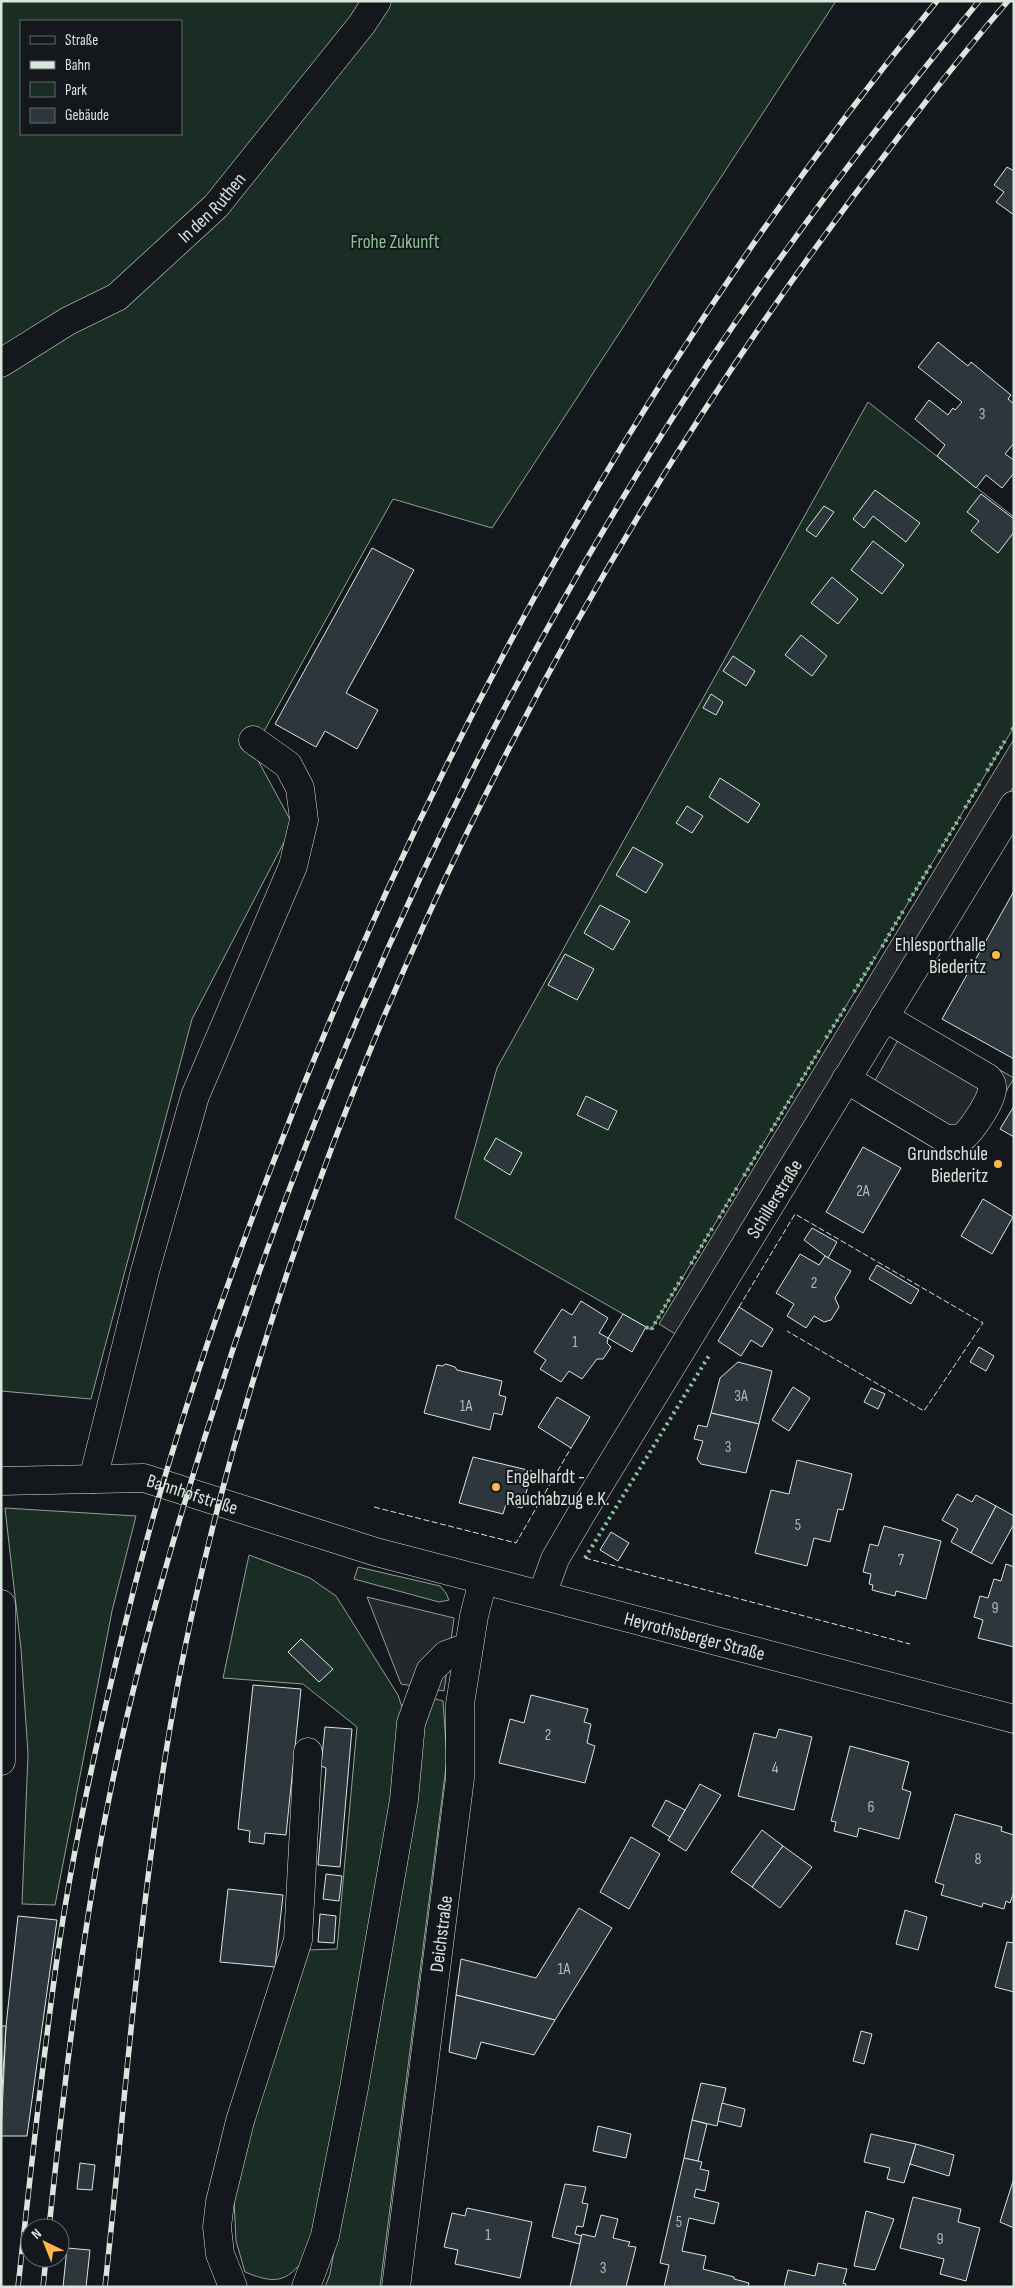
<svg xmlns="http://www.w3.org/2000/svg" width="1015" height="2288" viewBox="0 0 1015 2288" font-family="'Sofia Sans Condensed',sans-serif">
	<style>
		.green { fill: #1a2d24; stroke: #939e99; fill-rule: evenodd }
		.parking { fill: #24282b; stroke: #939e99 }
		.building { fill: #2c363c; stroke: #d8e6dc }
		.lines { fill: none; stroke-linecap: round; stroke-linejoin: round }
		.minor-casing { stroke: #d8e6dc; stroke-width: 29 }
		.minor { stroke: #14181c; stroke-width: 28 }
		.rail-casing { stroke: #d8e6dc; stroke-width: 5.5 }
		.rail { stroke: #14181c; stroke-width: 4; stroke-dasharray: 11; stroke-linecap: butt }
		.hedge { stroke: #8ac095; stroke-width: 4; stroke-dasharray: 2.5 4; stroke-linecap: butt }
		.fence { stroke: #d8e6dc; stroke-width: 1; stroke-dasharray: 6 2.5; stroke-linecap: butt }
		.poi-dot { fill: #ffb74d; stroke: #14181c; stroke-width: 2 }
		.labels { text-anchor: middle; stroke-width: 4; stroke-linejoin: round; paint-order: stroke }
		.number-label { font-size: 16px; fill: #adbab4 }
		.street-label { font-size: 19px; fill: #d8e6dc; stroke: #14181c }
		.park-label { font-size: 19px; fill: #8ac095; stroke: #14181c }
		.poi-label { font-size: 19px; fill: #d8e6dc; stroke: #14181c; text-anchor: end }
	</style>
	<rect width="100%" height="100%" fill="#14181c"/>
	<g class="green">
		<path d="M1,1H836L492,528L393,499L253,751L293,825L192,1019L91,1399L1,1391ZM21,21H181V134H21Z"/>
		<path d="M868,402L1014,517V727L651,1330L455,1218L497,1068Z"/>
		<path d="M5,1508L136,1516L112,1611L55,1905L22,1904L28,1754L21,1649Z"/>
		<path d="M249,1555L310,1578L336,1596L398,1695L403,1710L399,1787L310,2252C288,2281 279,2286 245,2272L236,2241L234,2199L244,2137L306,1950L337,1949L357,1727L303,1684L223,1678Z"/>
		<path d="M358,1567L440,1586L446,1593L449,1600L439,1602L354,1579Z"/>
		<path d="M428,1697L443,1701L447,1759L380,2287H325L330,2274L411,1811Z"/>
	</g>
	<g class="parking">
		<path d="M1014,739V786L677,1335L659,1324Z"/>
		<path d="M910,1019L1014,1078L970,1152L959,1159L949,1157L861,1105Z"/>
		<path d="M367,1597L454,1618L444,1691L401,1684Z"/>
	</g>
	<g class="building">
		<path d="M1007,167L1014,171V215L996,202L1004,192L994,185Z"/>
		<path d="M938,342L968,366L971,362L1011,395L1008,399L1014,404V443L1005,454L1014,460V473L1002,488L986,475L976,488L937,456L945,445L915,419L929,400L948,415L953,408L955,410L962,402L918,367Z"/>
		<path d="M875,490L920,523L906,542L873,516L864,528L853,519Z"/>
		<path d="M981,494L1014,519V532L998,553L971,531L979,521L967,512Z"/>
		<path d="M824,506L834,512L816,537L806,530Z"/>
		<path d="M873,541L904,565L882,594L851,570Z"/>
		<path d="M372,548L414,570L346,693L378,710L357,749L325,731L316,747L275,724Z"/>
		<path d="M832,577L858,599L838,624L811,603Z"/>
		<path d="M801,635L827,656L812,676L785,655Z"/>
		<path d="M733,656L755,671L746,686L723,671Z"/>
		<path d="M711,694L723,702L716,715L703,708Z"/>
		<path d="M720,778L760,804L748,823L709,797Z"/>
		<path d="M687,806L703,816L692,833L676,823Z"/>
		<path d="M633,847L663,864L646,893L616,875Z"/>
		<path d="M1014,891V1059L942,1019Z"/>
		<path d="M600,905L630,921L613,950L584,933Z"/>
		<path d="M565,954L594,969L577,1000L548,985Z"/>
		<path d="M586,1096L617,1111L608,1130L577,1115Z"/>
		<path d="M1014,1106V1137L1000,1129Z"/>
		<path d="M496,1138L522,1153L510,1175L484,1159Z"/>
		<path d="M863,1147L901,1168L863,1233L826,1212Z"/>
		<path d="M983,1199L1013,1217L992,1254L961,1236Z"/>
		<path d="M812,1228L837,1242L828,1258L804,1240Z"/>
		<path d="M800,1254L819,1265L825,1256L851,1271L835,1298L839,1307L831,1320L824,1322L814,1316L806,1328L787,1316L794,1304L776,1293Z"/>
		<path d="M877,1265L919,1290L911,1304L869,1279Z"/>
		<path d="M581,1301L608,1318L599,1333L608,1338L607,1343L611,1347L603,1359H597L582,1379L569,1371L561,1382L540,1369L546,1360L534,1352L562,1309L572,1315Z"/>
		<path d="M739,1307L773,1329L762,1347L751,1340L741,1356L718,1341Z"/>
		<path d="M623,1314L646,1327L632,1352L608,1338Z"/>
		<path d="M979,1347L994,1356L986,1371L970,1362Z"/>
		<path d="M738,1362L772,1371L759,1424L711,1413L720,1378Z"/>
		<path d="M446,1364L455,1367L457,1370L502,1381L499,1395L506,1397L502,1415L494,1413L490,1430L424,1413L437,1365L442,1366Z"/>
		<path d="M793,1387L810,1398L789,1431L772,1420Z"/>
		<path d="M871,1388L885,1394L878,1409L864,1402Z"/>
		<path d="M557,1397L590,1417L571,1448L538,1427Z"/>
		<path d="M711,1413L759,1424L746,1473L701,1464L697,1459L703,1441L694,1439L698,1425L707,1427Z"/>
		<path d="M473,1457L532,1471L522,1508L506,1504L503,1514L459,1503Z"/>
		<path d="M797,1460L852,1474L843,1510L838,1509L830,1542L814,1538L807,1566L755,1553L771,1490L789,1494Z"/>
		<path d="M957,1494L972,1502L976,1495L996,1506L971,1553L951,1542L958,1529L942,1520Z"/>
		<path d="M996,1506L1014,1516V1524L992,1564L971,1553Z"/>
		<path d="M884,1526L941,1541L926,1599L896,1591L895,1596L872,1590L873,1585L869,1584L871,1574L863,1572L870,1544L878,1546Z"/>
		<path d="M611,1532L629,1543L618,1561L600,1550Z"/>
		<path d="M1006,1564L1014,1567V1647L978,1638L983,1620L974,1617L980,1596L988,1598L994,1579L1001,1581Z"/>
		<path d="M301,1639L333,1669L319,1682L288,1652Z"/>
		<path d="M253,1685L301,1689L286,1835L265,1833L264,1844L249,1842L250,1831L238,1829Z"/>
		<path d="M531,1695L588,1709L584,1722L591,1724L587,1743L595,1746L585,1783L499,1763L510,1719L524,1723Z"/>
		<path d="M325,1727L352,1729L340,1867L318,1865L326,1768L321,1766Z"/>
		<path d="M779,1729L812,1737L794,1810L738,1796L754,1733L776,1738Z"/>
		<path d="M850,1746L909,1762L902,1789L911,1792L899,1839L859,1828L857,1837L834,1831L836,1822L831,1821Z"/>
		<path d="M700,1784L721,1795L686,1851L668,1840Z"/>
		<path d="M666,1800L685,1810L670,1837L652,1826Z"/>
		<path d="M955,1814L1002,1827L1001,1831L1014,1835V1892L1010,1903L1006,1901L1004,1909L983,1903L982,1907L941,1895L944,1885L935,1882Z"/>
		<path d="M762,1830L783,1846L752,1887L731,1872Z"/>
		<path d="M631,1837L660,1854L629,1909L600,1892Z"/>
		<path d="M783,1846L812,1867L780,1908L752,1887Z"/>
		<path d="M326,1874L342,1876L339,1901L323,1899Z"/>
		<path d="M228,1889L283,1895L275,1967L220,1962Z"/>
		<path d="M579,1908L612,1928L555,2020L456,1995L461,1959L536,1978Z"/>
		<path d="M905,1910L927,1917L918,1950L896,1944Z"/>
		<path d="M320,1914L336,1916L334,1943L318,1942Z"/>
		<path d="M18,1916L57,1920L27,2136H1L6,2026Z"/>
		<path d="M1007,1942L1014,1943V1992L995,1987Z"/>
		<path d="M456,1995L555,2020L534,2055L481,2042L476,2059L449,2052Z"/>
		<path d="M1,2026H6L1,2107Z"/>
		<path d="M861,2031L872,2034L864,2064L853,2061Z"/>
		<path d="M701,2083L726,2088L717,2126L692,2120Z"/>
		<path d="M722,2103L745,2109L741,2127L718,2121Z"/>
		<path d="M692,2120L707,2124L698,2161L684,2158Z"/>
		<path d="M598,2126L631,2134L626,2158L593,2151Z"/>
		<path d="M871,2134L916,2144L904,2183L887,2179L890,2168L864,2162Z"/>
		<path d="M916,2144L954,2155L949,2176L910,2164Z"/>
		<path d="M684,2158L702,2162L700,2169L709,2171L705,2191L696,2189L694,2197L719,2203L714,2224L689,2218L682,2251L706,2256L703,2269L734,2277V2279L749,2283L748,2287H664L669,2265L660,2263Z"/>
		<path d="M80,2163L95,2165L92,2190L77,2189Z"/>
		<path d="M1014,2178V2228L1000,2222Z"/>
		<path d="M565,2184L586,2187L582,2203L588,2204L583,2227L577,2226L575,2234L582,2236L580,2244L552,2237Z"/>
		<path d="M913,2197L961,2209L958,2222L980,2228L966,2281L940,2274L944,2259L900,2248Z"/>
		<path d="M467,2208L532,2222L520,2278L455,2264L458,2250L444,2247L452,2213L465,2216Z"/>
		<path d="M866,2211L894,2219L875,2270L854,2266Z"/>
		<path d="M601,2215L618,2219L613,2238L630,2242L628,2246L636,2247L626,2287H570L582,2234L595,2237Z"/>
		<path d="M67,2248L90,2250L86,2287H63Z"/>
		<path d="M818,2263L847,2269L843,2283L846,2284L845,2287H784L788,2270L815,2276Z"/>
	</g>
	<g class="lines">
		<defs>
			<g id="minor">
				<path id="s1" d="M1,363L68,321L117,297L216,206L362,24L377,1"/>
				<path d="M846,1079L946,1139L962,1138C971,1131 995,1097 992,1086C992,1083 990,1081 988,1078L884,1017"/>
				<path d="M93,1479L145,1271L195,1096L293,866L304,820L300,788L288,765L253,740"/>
				<path id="s2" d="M1,1481L144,1478L376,1552L1014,1719"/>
				<path id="s3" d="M542,1595L555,1559L580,1516L1014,805"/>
				<path d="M1,1604V1761"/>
				<path d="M233,2287L220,2254L217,2227L220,2202L240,2121L298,1940L308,1752"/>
				<path d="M306,2287L325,2236L354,2088L404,1800L411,1723L430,1671L446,1655L468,1647"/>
				<path id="s4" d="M396,2287L460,1778V1704L474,1616L483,1581"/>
			</g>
		</defs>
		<use href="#minor" class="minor-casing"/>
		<use href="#minor" class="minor"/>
		<defs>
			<g id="rail">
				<path d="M49,2228C62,2105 76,1983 97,1862C123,1712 164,1565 210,1421C325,1050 492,691 706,366C790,239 882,119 979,1"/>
				<path d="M18,2287C31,2170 43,2053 60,1938C79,1814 108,1690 139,1569C175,1431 222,1296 273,1163C432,746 653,346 937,1"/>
				<path d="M43,2287L46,2258"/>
				<path d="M105,2287C130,2058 144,1826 195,1601C315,1075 567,564 897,139C933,92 969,46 1008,1"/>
			</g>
		</defs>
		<use href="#rail" class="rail-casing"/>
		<use href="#rail" class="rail"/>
		<g class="hedge">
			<path d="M1012,730L1014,727"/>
			<path d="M987,771L1006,739"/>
			<path d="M965,808L981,781"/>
			<path d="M939,852L960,817"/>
			<path d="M909,901L932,863"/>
			<path d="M882,947L903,911"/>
			<path d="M854,992L875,957"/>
			<path d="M826,1038L847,1005"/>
			<path d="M798,1086L820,1049"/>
			<path d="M771,1131L792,1096"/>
			<path d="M744,1176L764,1142"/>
			<path d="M719,1218L738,1186"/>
			<path d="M691,1264L713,1227"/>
			<path d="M646,1327L651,1330L684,1274"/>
			<path d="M585,1558L710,1354"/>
		</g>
		<g class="fence">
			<path d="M739,1307L795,1214L983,1323L924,1411L787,1331"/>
			<path d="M374,1507L516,1543L571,1448"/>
			<path d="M585,1558L910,1644"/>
		</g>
	</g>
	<g class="poi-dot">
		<circle cx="996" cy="955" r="5"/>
		<circle cx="998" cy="1164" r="5"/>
		<circle cx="496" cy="1487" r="5"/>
	</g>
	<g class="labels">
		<g class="number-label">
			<text x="982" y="419">3</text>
			<text x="863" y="1196">2A</text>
			<text x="814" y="1288">2</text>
			<text x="575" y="1347">1</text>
			<text x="741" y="1401">3A</text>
			<text x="466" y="1411">1A</text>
			<text x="728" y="1452">3</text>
			<text x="798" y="1530">5</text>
			<text x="901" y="1565">7</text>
			<text x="995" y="1613">9</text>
			<text x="548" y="1740">2</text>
			<text x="775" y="1773">4</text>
			<text x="871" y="1812">6</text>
			<text x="978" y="1864">8</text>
			<text x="564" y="1974">1A</text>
			<text x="679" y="2227">5</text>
			<text x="488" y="2240">1</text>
			<text x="940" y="2244">9</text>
			<text x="603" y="2273">3</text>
		</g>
		<g class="street-label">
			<text dy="7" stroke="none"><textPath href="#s1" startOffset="264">In den Ruthen</textPath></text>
			<text dy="7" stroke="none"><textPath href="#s3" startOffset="460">Schillerstraße</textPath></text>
			<text dy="7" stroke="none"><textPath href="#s2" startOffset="194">Bahnhofstraße</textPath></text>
			<text dy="7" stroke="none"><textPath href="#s2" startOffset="716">Heyrothsberger Straße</textPath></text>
			<text dy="7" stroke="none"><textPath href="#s4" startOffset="356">Deichstraße</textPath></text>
		</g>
		<g class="park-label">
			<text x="395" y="248">Frohe Zukunft</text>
		</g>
		<g class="poi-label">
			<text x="986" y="951">Ehlesporthalle<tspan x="986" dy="22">Biederitz</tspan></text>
			<text x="988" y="1160">Grundschule<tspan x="988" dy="22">Biederitz</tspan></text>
			<text x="506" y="1483" text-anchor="start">Engelhardt -<tspan x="506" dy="22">Rauchabzug e.K.</tspan></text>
		</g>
	</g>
	<rect width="1015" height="2288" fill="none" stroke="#d8e6dc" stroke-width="5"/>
	<rect x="20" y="20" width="162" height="115" fill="#14181c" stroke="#626a69"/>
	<rect x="30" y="36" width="25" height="8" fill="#14181c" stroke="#626a69"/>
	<text x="65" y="45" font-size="15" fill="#d8e6dc">Straße</text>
	<rect x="30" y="61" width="25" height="8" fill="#d8e6dc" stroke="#626a69"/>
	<text x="65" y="70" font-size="15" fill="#d8e6dc">Bahn</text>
	<rect x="30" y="82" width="25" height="15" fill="#1a2d24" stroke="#626a69"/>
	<text x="65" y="95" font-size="15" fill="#d8e6dc">Park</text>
	<rect x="30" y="108" width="25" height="15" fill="#2c363c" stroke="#626a69"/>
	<text x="65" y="120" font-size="15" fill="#d8e6dc">Gebäude</text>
	<g transform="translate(45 2243) rotate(317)"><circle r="24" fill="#14181c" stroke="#626a69"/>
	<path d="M0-4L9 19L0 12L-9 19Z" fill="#ffb74d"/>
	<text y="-8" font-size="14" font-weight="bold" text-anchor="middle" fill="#d8e6dc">N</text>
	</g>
</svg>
